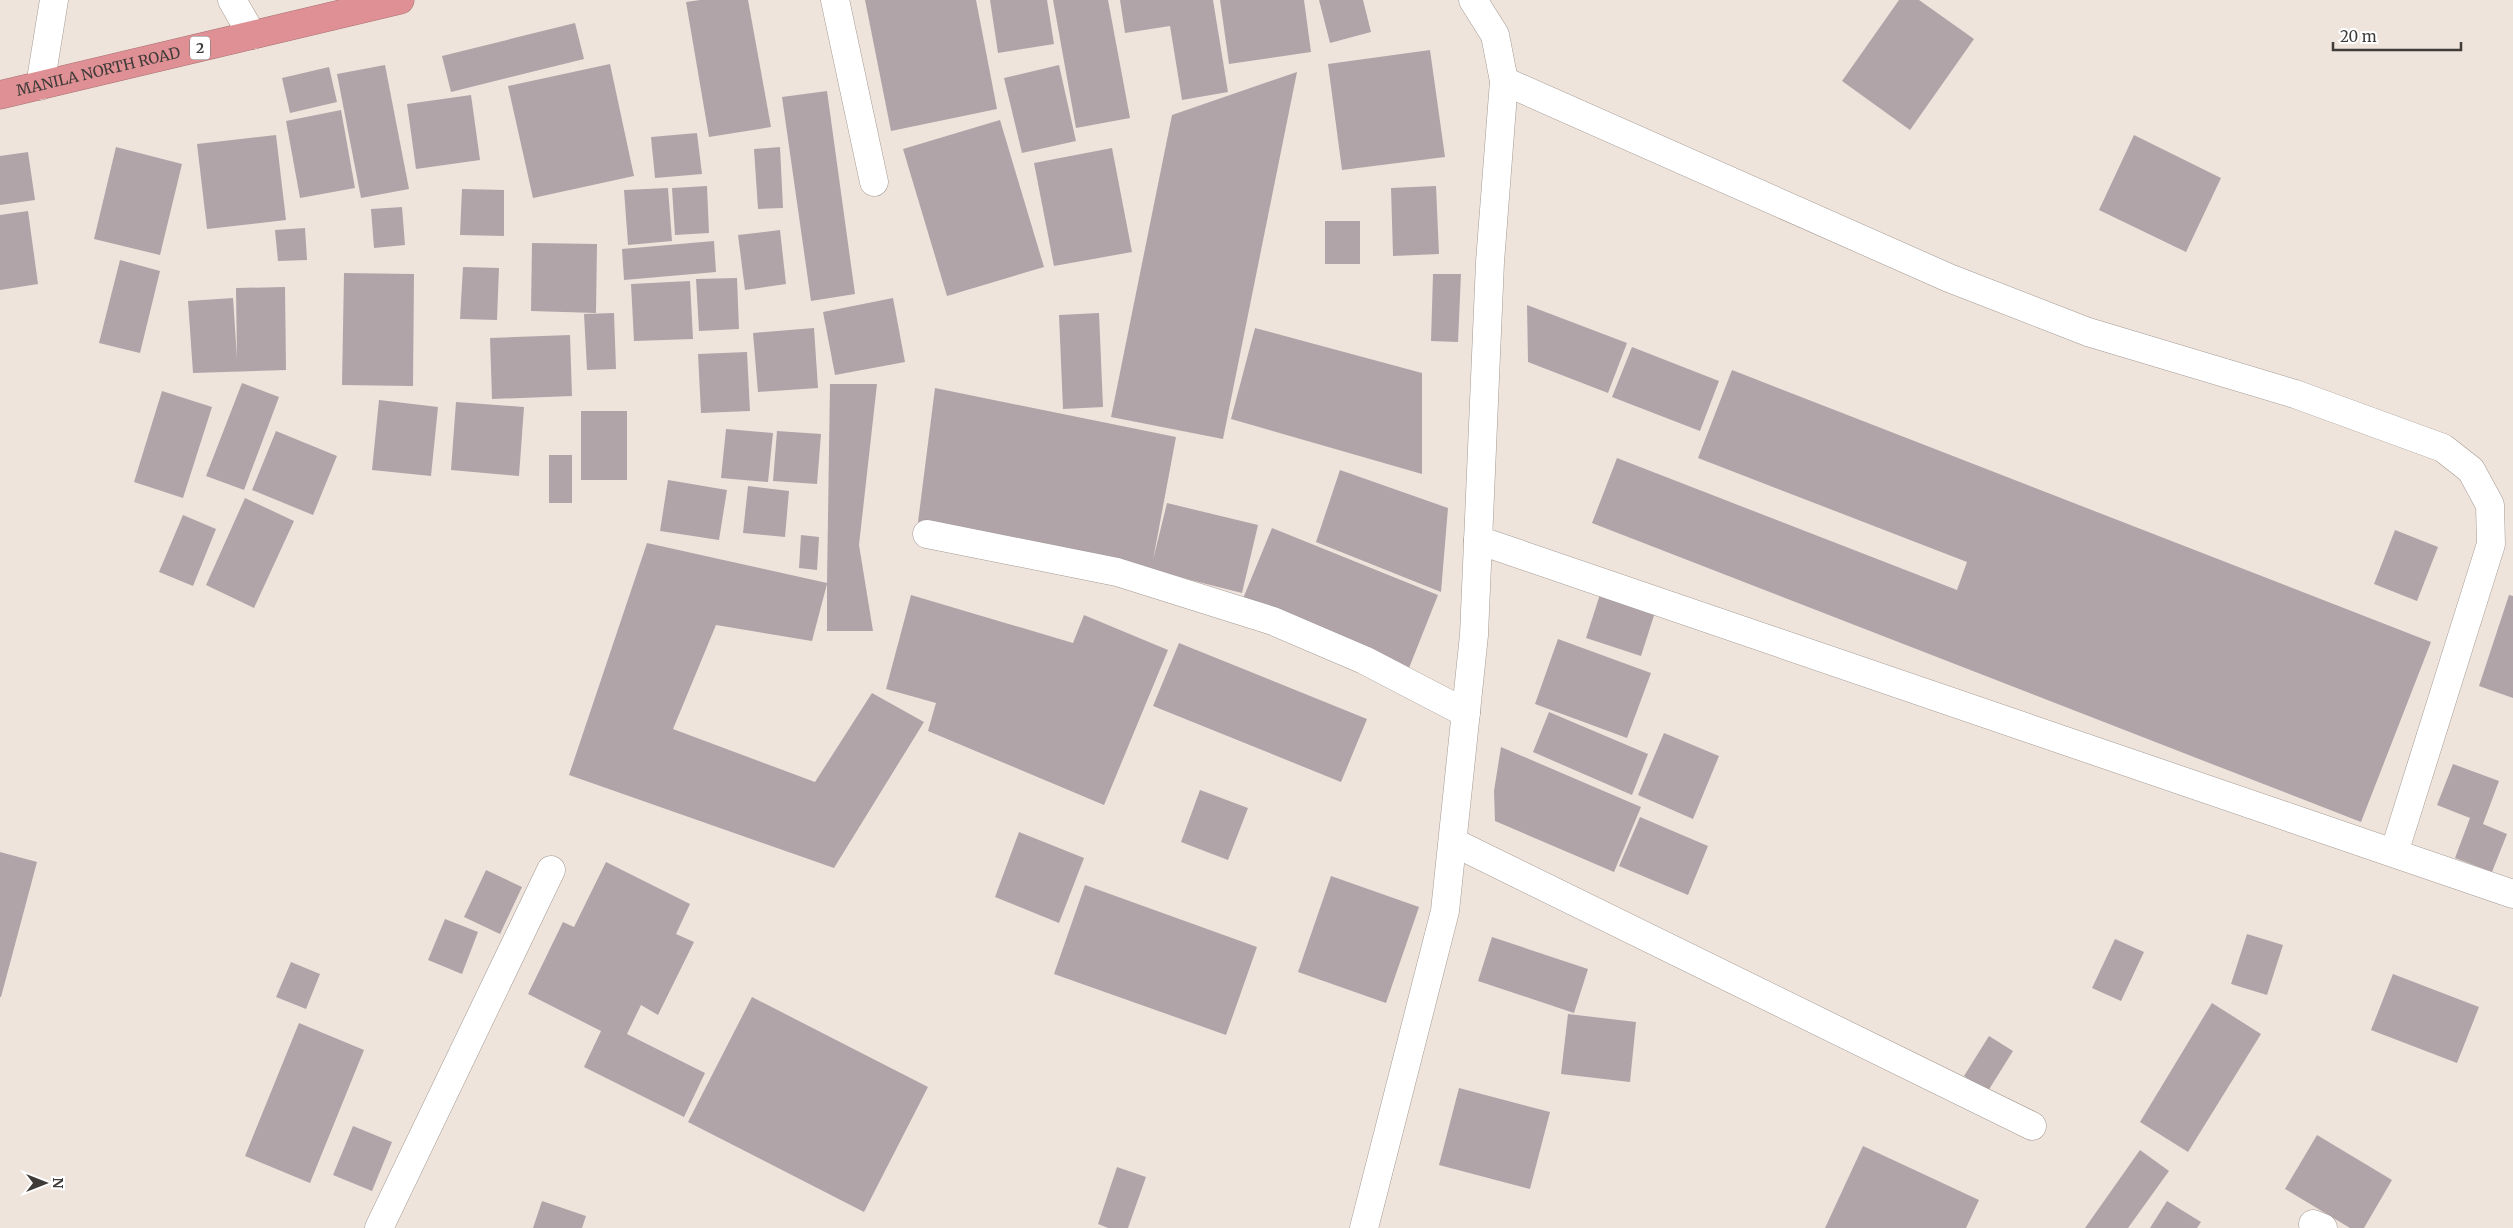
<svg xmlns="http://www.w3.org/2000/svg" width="2513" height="1228" viewBox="0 0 2513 1228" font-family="Merriweather,serif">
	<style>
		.building { fill: #b0a4a9 }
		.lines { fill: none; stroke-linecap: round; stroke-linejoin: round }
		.minor-casing { stroke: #a39992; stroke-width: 29 }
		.highway-casing { stroke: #a67274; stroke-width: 29 }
		.minor { stroke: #fff; stroke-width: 28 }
		.highway { stroke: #de9094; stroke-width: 28 }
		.labels { text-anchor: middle; stroke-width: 4.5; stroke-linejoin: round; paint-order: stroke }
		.shield { fill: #fff; stroke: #797674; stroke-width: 1 }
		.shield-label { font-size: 14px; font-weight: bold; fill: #3f3b38 }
		.street-label { font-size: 15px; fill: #3f3b38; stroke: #fff }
	</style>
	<rect width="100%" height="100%" fill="#efe4dc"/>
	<g class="building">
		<path d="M700,0H748L771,127L709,137L686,2Z"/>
		<path d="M865,0H976L997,109L891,131Z"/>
		<path d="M990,0H1047L1054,44L998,53Z"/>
		<path d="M1053,0H1108L1130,118L1076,128Z"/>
		<path d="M1120,0H1213L1228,92L1182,100L1170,26L1125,33Z"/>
		<path d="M1220,0H1304L1311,52L1229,64Z"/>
		<path d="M1319,0H1363L1371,32L1330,43Z"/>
		<path d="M1899,0H1919L1974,39L1910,130L1842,81Z"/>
		<path d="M575,23L584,59L451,92L442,56Z"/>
		<path d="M1430,50L1445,157L1342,170L1328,64Z"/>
		<path d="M610,64L634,176L533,198L508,86Z"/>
		<path d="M385,65L409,189L361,198L337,74Z"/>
		<path d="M1059,65L1076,141L1022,153L1004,78Z"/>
		<path d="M329,67L337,102L290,113L282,78Z"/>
		<path d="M1297,72L1223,439L1111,417L1172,115Z"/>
		<path d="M827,91L855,294L811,301L782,97Z"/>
		<path d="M471,95L480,160L416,169L407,104Z"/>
		<path d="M341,110L355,188L300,198L286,121Z"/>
		<path d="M1000,120L1044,267L947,296L903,149Z"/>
		<path d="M697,133L702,174L655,178L651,137Z"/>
		<path d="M276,135L286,220L207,229L197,144Z"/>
		<path d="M2134,135L2221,178L2186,252L2099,210Z"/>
		<path d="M116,147L182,164L160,255L94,239Z"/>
		<path d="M780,147L783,208L758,209L754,149Z"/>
		<path d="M1112,148L1132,252L1054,266L1034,163Z"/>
		<path d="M28,152L35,200L0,205V156Z"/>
		<path d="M707,186L709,233L675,235L672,188Z"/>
		<path d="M1436,186L1439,254L1393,256L1391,188Z"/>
		<path d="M668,188L672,241L628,245L624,190Z"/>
		<path d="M462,189L504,190V236L460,235Z"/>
		<path d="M402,207L405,245L374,248L371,209Z"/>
		<path d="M28,211L38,284L0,290V215Z"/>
		<rect x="1325" y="221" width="35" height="43"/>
		<path d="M305,228L307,260L278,261L275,230Z"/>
		<path d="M780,230L786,284L745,290L738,235Z"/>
		<path d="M714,241L716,272L624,280L622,249Z"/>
		<path d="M532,243L597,244L596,313L531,311Z"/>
		<path d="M120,260L160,271L140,353L99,343Z"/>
		<path d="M463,267L499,268L497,320L460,319Z"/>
		<path d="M344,273L414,274L413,386L342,385Z"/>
		<path d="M1433,274H1461L1458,342L1431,341Z"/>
		<path d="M737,278L739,329L699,331L696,279Z"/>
		<path d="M690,281L693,339L634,341L631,284Z"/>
		<path d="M285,287L286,370L193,373L188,301L233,298L237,358L236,288Z"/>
		<path d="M893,298L905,362L835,375L823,312Z"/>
		<path d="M1527,305L1627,343L1608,393L1528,362Z"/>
		<path d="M614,313L616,369L587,370L584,314Z"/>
		<path d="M1099,313L1103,407L1063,409L1059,315Z"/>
		<path d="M814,328L818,388L758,392L753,333Z"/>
		<path d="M1255,328L1422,373V474L1231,419Z"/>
		<path d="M570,335L572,396L492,399L490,338Z"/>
		<path d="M1632,347L1719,381L1700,431L1612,397Z"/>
		<path d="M747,352L750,411L701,413L698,354Z"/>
		<path d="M1732,370L2431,642L2361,822L1592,523L1617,458L1957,590L1967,562L1698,458Z"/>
		<path d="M242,383L279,397L244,490L206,476Z"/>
		<path d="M830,384H877L859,545L873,631H827V584L812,641L716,625L673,729L815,782L872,693L924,722L834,868L569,775L647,543L827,583Z"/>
		<path d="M935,388L1176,437L1153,560L1167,503L1258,525L1242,593L1151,570L918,522Z"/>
		<path d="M162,391L212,407L183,498L134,482Z"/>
		<path d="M379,400L438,407L431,476L372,470Z"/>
		<path d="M456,402L524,407L519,476L451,470Z"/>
		<rect x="581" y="411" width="46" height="69"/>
		<path d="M726,429L773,433L768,482L721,478Z"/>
		<path d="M276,431L337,456L313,515L252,490Z"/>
		<path d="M777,431L821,434L817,484L773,481Z"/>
		<rect x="549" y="455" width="23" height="48"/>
		<path d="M1340,470L1448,508L1441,592L1316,542Z"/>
		<path d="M668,480L727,490L719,540L660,531Z"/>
		<path d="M748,486L789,491L785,537L743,533Z"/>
		<path d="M245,498L294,521L254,608L206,585Z"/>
		<path d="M183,515L216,529L193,586L159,572Z"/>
		<path d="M1272,528L1438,595L1409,668L1242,601Z"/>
		<path d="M2395,530L2438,547L2417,601L2374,584Z"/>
		<path d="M801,535L819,537L817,570L799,568Z"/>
		<path d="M1603,585L1658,603L1641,656L1586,638Z"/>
		<path d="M911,595L1073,643L1084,615L1168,650L1104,805L928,731L936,703L886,689Z"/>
		<path d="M2509,595L2513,596V698L2479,686Z"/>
		<path d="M1558,639L1651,673L1627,738L1535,704Z"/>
		<path d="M1179,643L1367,719L1341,782L1153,706Z"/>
		<path d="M1549,712L1648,754L1632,795L1533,752Z"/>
		<path d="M1664,733L1719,756L1693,819L1638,795Z"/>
		<path d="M1501,747L1641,807L1614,872L1495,821L1494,791Z"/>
		<path d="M2453,764L2499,781L2483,824L2507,834L2492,872L2455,858L2470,818L2437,805Z"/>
		<path d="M1200,790L1248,808L1228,860L1181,842Z"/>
		<path d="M1640,817L1708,846L1688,895L1619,866Z"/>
		<path d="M1019,832L1084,858L1059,923L995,897Z"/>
		<path d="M0,852L37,862L1,997H0Z"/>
		<path d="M606,862L690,904L676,934L694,942L658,1015L641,1005L627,1034L705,1073L684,1117L584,1067L601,1031L528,994L563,922L574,927Z"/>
		<path d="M486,870L522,887L500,934L464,917Z"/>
		<path d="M1331,876L1419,907L1386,1003L1298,972Z"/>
		<path d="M1085,885L1257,947L1226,1035L1054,974Z"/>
		<path d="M445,919L478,932L462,974L428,960Z"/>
		<path d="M2247,934L2283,945L2267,995L2231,984Z"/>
		<path d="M1492,937L1588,969L1574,1013L1478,981Z"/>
		<path d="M2115,939L2144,952L2121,1001L2092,988Z"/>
		<path d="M291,962L320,974L306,1009L276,997Z"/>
		<path d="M2393,974L2479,1007L2457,1063L2371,1030Z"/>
		<path d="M752,997L928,1087L864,1212L688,1122Z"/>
		<path d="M2212,1003L2261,1034L2188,1152L2140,1122Z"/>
		<path d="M1568,1014L1636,1022L1630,1082L1561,1074Z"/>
		<path d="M299,1023L364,1050L310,1183L245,1156Z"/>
		<path d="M1989,1036L2013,1051L1988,1091L1964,1076Z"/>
		<path d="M1459,1088L1550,1112L1530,1189L1439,1165Z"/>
		<path d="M353,1126L392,1142L372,1191L333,1175Z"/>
		<path d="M2317,1135L2392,1180L2364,1228H2350L2285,1189Z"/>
		<path d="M1863,1146L1979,1200L1966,1228H1825Z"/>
		<path d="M2140,1150L2169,1171L2128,1228H2085Z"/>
		<path d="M1117,1167L1146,1177L1128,1228H1108L1098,1224Z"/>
		<path d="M542,1201L586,1216L582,1228H533Z"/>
		<path d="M2167,1201L2201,1222L2197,1228H2150Z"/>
	</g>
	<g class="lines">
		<defs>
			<g id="minor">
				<path d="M232,0L252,35"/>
				<path d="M835,0L874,182"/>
				<path d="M1504,81L1949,278L2088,332L2295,394L2443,448L2471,470L2490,505L2491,544L2394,853"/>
				<path d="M40,86L54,0"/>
				<path d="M927,534L1117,572L1273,621L1364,660L1466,713"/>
				<path d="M1478,540L2513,894"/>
				<path d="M1453,842L2032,1126"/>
				<path d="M2313,1224L2323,1228"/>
				<path d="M379,1228L551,870"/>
				<path d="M1364,1228L1445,911L1474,635L1490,262L1504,81L1495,35L1473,0"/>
			</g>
			<g id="highway">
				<path id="s1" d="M0,95L400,0"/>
			</g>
		</defs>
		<use href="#minor" class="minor-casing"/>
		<use href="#highway" class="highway-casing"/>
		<use href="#minor" class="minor"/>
		<use href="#highway" class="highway"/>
	</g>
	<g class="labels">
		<rect class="shield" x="190" y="36.5" width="20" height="23" rx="4"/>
		<g class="shield-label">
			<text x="200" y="53">2</text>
		</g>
		<g class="street-label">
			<text dy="5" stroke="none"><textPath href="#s1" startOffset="101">MANILA NORTH ROAD</textPath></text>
		</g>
	</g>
	<g transform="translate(45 1183) rotate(90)" stroke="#ffffff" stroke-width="4" paint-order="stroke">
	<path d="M0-4L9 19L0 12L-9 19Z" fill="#3f3b38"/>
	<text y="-8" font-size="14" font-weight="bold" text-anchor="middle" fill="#3f3b38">N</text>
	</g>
	<path d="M2333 42v8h128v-8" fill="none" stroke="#3f3b38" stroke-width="2.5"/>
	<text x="2340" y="42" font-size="15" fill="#3f3b38" stroke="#ffffff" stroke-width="4" paint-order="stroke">20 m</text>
</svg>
